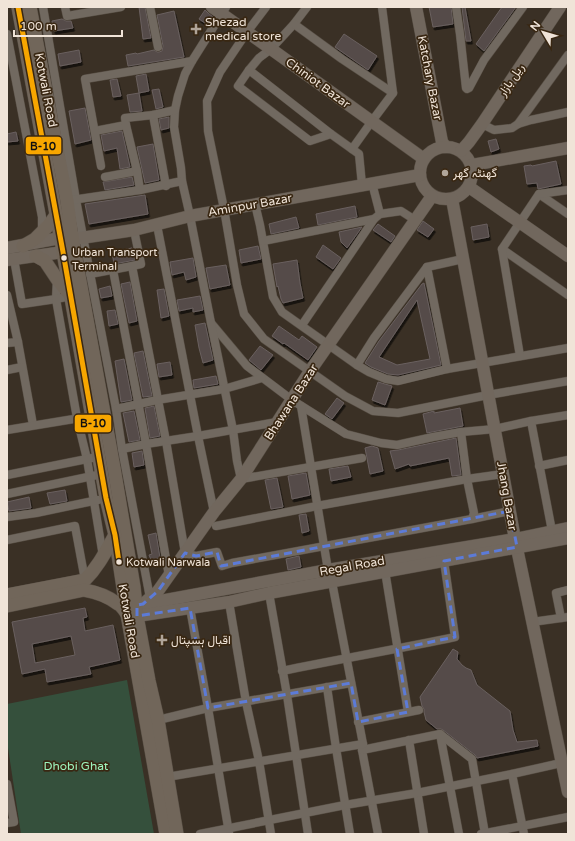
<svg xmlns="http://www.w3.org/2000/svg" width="575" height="841" viewBox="0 0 575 841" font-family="'Varela Round',Vazirmatn,sans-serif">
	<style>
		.green { fill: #35503c }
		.building { fill: #544b49; stroke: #6a605f; fill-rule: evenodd; filter: url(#shadow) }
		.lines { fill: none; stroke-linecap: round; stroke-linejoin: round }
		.street-casing { stroke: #564d43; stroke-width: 9 }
		.secondary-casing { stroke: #564d43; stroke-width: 13 }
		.primary-casing { stroke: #564d43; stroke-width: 14 }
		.street { stroke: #716960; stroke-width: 8 }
		.secondary { stroke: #71675d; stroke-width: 12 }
		.primary { stroke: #71665a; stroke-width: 13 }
		.bus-1-casing { stroke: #392712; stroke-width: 8 }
		.bus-1 { stroke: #f7a600; stroke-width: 5 }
		.marked { fill: none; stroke: #5c7bd8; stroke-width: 3; stroke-dasharray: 8 5; stroke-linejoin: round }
		.poi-dot { fill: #b0a599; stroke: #392712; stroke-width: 1.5 }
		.bus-dot { fill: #f0e4d8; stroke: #392712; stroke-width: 1.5 }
		.labels { text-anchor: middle; stroke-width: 3.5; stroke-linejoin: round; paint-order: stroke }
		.bus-label { font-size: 11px; fill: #f0e4d8; stroke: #392712; text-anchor: start }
		.poi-label { font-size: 12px; fill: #f0e4d8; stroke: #392712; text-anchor: start }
		.street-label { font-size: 12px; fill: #f0e4d8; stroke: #392712 }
		.park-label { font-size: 12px; fill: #9df5be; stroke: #392712 }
		.line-badge { stroke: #392712; stroke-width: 1.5 }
		.pale-badge-label { font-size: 11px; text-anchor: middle; font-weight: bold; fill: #111 }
	</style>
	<defs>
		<filter id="shadow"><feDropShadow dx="1.5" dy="3" stdDeviation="0" flood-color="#0009"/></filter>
	</defs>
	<rect width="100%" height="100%" fill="#3a3025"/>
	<path class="green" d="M127,680L154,834H21L7,741V704Z"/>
	<g class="building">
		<path d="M139,7H145L151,38L143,39Z"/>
		<path d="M429,7H451L453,24L433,27Z"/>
		<path d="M462,7H465L471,41H466Z"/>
		<path d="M502,7H516L484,51L476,44Z"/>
		<path d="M205,10L208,13L213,17L208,25L199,19Z"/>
		<path d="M174,11L184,57L128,66L126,55L136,53L137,54L154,50L157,52H159L162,51L163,46L157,15Z"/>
		<path d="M62,19L66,21H71L73,28L54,31L52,21Z"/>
		<path d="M344,34L377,56L368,70L335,47Z"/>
		<path d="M79,50L81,62L60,66L58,54Z"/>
		<path d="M146,74L149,91L139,93L136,76Z"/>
		<path d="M117,79L121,96L113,97L110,80Z"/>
		<path d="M159,89L163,107L156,109L152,90Z"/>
		<path d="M139,93L142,111L130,112L127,95Z"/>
		<path d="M85,108L91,140L75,144L69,111Z"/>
		<path d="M169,117V128L161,130L159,119Z"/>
		<path d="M122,131L130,167L120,169L117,148L104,151L101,135Z"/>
		<path d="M16,132L18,141L7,142V134Z"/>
		<path d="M496,139L499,149L491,152L488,141Z"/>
		<path d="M153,144L159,180L145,183L137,147Z"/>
		<path d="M556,161L561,184L538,189L537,183L527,184L524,166L531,165L532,166Z"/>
		<path d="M132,177L134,185L105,190L103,182Z"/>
		<path d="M145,195L148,214L89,224L85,204Z"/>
		<path d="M355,206L357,217L318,225L316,214Z"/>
		<path d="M296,217L299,228L271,234L269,224Z"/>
		<path d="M423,221L434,229L428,237L417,230Z"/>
		<path d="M378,224L395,236L391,242L373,230Z"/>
		<path d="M487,224L489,237L473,240L471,227Z"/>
		<path d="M362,227L347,248L341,242L339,232Z"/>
		<path d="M323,245L341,258L333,269L316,257Z"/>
		<path d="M258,246L261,259L241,263L239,250Z"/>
		<path d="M132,248L135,260L114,264L112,252Z"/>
		<path d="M193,258L196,277L186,280L184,272L172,275L170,262Z"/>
		<path d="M297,260L300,283L303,298L283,303L281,299L278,286L277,287L273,264Z"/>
		<path d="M226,265L230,285L210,289L206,268Z"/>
		<path d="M130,282L137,321L129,323L121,284Z"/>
		<path d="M424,283L441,365L398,375L388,374L371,367L365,363L379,341L422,284ZM417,300L430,359L397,365L379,357Z"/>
		<path d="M110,286L112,296L101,298L99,289Z"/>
		<path d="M164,289L169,316L161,318L157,290Z"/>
		<path d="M200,296L203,310L193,312V308L179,311L177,300Z"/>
		<path d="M115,310L118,324L109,326L107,311Z"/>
		<path d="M205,323L213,360L203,363L199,348L195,325Z"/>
		<path d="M279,326L299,340L302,336L317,347L308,360L284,343L283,344L272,336Z"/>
		<path d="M260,346L273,355L261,370L249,360Z"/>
		<path d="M143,351L152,396L143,397L134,353Z"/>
		<path d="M124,359L132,400L121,402L115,361Z"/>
		<path d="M170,362L172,375L159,377L157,364Z"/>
		<path d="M216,376L218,384L194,388L193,380Z"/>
		<path d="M378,382L392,386L385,405L372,400Z"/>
		<path d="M337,398L344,403L332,419L325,414Z"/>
		<path d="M154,406L160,436L150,438L145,408Z"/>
		<path d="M460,408L463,426L427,433L423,414L434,411V413Z"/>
		<path d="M134,411L140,440L129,442L123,413Z"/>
		<path d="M456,438L461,475L452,476L449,458L410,466L409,464L395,469L390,451L398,450Z"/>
		<path d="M372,446L378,448L383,471L370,474L365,448Z"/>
		<path d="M142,451L144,465L134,467L132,453Z"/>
		<path d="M348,466L351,477L331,481L329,469Z"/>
		<path d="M306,473L310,495L292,499L288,476Z"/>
		<path d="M277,478L283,507L271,509L265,480Z"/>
		<path d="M65,490L67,501L50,504L47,493Z"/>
		<path d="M29,497L31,508L9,511L7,502Z"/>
		<path d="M306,514L309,531L302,533L299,515Z"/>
		<path d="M156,533L160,558L151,560L149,555L152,554L148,535Z"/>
		<path d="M299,556L301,567L288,570L286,559Z"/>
		<path d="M85,608L87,617L83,618L85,631L113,625L120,660L89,667L91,674L47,682L45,669L22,674L12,622ZM71,636L75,655L35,663L32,644Z"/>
		<path d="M453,649L458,652L457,659L462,665L466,668L471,670L477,685L510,711L513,730L517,742L537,740L538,746L477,758L475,755L443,730L441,729H437L426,720L424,712V709L422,706L420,697Z"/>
	</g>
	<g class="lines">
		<defs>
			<g id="street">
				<path d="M43,7L76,200L116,409L122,449L150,598"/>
				<path d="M65,7L67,16L121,7"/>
				<path d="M150,7L158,47"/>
				<path d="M226,7L192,61L185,74L178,96L175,110L174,127L181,168L182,181L190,216L211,323L247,366L292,400L346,434L381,443L397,445L433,437L461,432L495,429L531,421L568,415"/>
				<path d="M266,7L247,32L220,72L207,101L208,131L224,209L237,285L244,314L264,339L345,396L373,411L398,413L488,395L568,381"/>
				<path d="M307,7L294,24L271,49L259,58L249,70L238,86L310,141L331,134"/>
				<path d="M456,7L460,34L466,88L467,89L469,88L484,60L523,7"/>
				<path d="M294,24L342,59L393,93"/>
				<path d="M7,34L42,217V232"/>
				<path d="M249,70L331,134L359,154L362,185"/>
				<path d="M153,115L166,186"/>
				<path d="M482,124L494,130L512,128L518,124L531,120L568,112"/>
				<path d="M518,124L568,55"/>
				<path d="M95,131L126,125"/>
				<path d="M352,149L372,121L393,93L382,7"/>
				<path d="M101,166L85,79L192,61"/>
				<path d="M105,177L137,171"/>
				<path d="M372,183L380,214"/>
				<path d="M140,190L137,171L126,125L125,118L153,115L175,110"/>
				<path d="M539,194L568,214"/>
				<path d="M72,200L140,190L182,181"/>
				<path d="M255,204L260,225L273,297L282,312L357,365L369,372L386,379L398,381L447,369L568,348"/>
				<path d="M157,225L198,436L214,512"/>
				<path d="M263,241L374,219L380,214L401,211L415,220"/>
				<path d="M502,249L568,295"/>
				<path d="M14,259L22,304L56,299L57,279"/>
				<path d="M132,266L166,441L185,553L196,556L217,552L222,566L232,563L472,519L510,511"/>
				<path d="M427,267L447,369"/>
				<path d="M113,270L146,444L169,576"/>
				<path d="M90,274L132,266L141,264L134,230"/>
				<path d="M7,295L18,342L33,425"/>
				<path d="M71,296L56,299L77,418L87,459L103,556"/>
				<path d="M211,323L233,430L237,461L241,479L362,458"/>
				<path d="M302,325L374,219"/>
				<path d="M7,343L18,342"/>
				<path d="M520,356L502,249L539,194L568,190"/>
				<path d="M357,365L374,338L427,267L463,259"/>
				<path d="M7,370L22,367"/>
				<path d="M301,406L328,570"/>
				<path d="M116,409L157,400L224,389L262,378"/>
				<path d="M531,421L552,531"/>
				<path d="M7,430L92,416"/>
				<path d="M461,432L467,479L474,513L472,519"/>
				<path d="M122,449L146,444L198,436L277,422"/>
				<path d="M539,466L568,460"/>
				<path d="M7,475L92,458"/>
				<path d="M7,494L102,474"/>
				<path d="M7,517L36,513L98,500"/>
				<path d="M216,526L317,506L467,479L503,474"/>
				<path d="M7,540L75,526L85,580"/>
				<path d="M385,571L408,712"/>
				<path d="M332,582L363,744L362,750L378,834"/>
				<path d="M269,593L287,695L308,834"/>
				<path d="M229,602L246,702L259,761L271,834"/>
				<path d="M190,608L208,708L229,833"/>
				<path d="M561,618L556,593L568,590"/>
				<path d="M532,622L568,617"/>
				<path d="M282,671C340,659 398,649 455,637L444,561"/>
				<path d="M327,687L336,748L350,834"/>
				<path d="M158,720L208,708L351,683"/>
				<path d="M358,722L419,710"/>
				<path d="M440,734L459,834"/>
				<path d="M409,740L424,834"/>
				<path d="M362,750L440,734L472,759L485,834"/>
				<path d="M512,774L524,834"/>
				<path d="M167,777L363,744"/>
				<path d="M7,784L14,822L7,823"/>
				<path d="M200,834L345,805L417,793L512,774L561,763"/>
				<path d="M481,834L568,817"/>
			</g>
			<g id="secondary">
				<path d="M212,7L271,49L424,159"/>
				<path d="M416,7L442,142L446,147"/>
				<circle cx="446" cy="173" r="26"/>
				<path d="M461,151L469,142L482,124L560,7"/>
				<path d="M472,165L568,148"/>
				<path d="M469,187L568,256"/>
				<path d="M452,199L515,539L568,792"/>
				<path d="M7,248L60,238L72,237L81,238L134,230L190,216L420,175"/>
				<path d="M7,260L63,252L72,248"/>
				<path d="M143,604L158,591L214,512L241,479L310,371L432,196"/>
				<path d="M144,604L328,570L515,539L568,528"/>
				<path d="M137,616L229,602L269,593L568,538"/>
			</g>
			<g id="primary">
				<path d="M18,7L63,252L106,498L115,535L127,614L166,834"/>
				<path d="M30,7L67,201L72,237L114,468L134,587L137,616L149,681L158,720L177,834"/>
				<path d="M23,246L35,239L49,225L56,215"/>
				<path d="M36,256L45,261L57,279L70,295"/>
				<path d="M7,595L85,580C98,567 106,551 115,535"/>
				<path d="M7,606L84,590C96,592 109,597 118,604C122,606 124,610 127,614"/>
			</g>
		</defs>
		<use href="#street" class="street-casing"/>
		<use href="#secondary" class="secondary-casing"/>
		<use href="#primary" class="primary-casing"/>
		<use href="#street" class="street"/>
		<use href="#secondary" class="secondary"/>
		<use href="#primary" class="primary"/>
		<defs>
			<path id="bus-1" d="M18,7L63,252L106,498L115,535L119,562"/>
		</defs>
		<use href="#bus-1" class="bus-1-casing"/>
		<use href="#bus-1" class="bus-1"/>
	</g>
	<path class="marked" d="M510,511L517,547L444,561L455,637L397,649L408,712L358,722L351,683L208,708L190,608L137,616V605L143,604L158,591L185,553L196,556L217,552L221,566Z"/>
	<g class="poi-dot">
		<path d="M194 23h4v4h4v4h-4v4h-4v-4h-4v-4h4z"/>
		<circle cx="445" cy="173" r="4"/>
		<path d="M160 634h4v4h4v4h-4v4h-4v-4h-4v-4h4z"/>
	</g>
	<g class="bus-dot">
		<circle cx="64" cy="258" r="3.5"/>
		<circle cx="119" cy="562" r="3.5"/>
	</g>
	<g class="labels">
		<g class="bus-label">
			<text x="72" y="256">Urban Transport<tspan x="72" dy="14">Terminal</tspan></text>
			<text x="126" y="566">Kotwali Narwala</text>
		</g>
		<g class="poi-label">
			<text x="205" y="26">Shezad<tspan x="205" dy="14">medical store</tspan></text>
			<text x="453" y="177">گھنٹہ گھر</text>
			<text x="171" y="644">اقبال ہسپتال</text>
		</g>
		<g class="street-label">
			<text transform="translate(430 78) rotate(79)" y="4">Katchary Bazar</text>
			<text transform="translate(511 80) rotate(-56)" y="4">ریل بازار</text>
			<text transform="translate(318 83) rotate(36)" y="4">Chiniot Bazar</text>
			<text transform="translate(46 90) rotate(79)" y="4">Kotwali Road</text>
			<text transform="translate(250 205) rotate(-10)" y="4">Aminpur Bazar</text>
			<text transform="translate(291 402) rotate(-57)" y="4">Bhawana Bazar</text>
			<text transform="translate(507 496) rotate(80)" y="4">Jhang Bazar</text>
			<text transform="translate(352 566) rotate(-10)" y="4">Regal Road</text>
			<text transform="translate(129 621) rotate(80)" y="4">Kotwali Road</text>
		</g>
		<g class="park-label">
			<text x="76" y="770">Dhobi Ghat</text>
		</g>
	</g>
	<g class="line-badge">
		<rect x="25" y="136" width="37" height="19" rx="4" fill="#f7a600"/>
		<rect x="74" y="414" width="38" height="19" rx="4" fill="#f7a600"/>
	</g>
	<g class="pale-badge-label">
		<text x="43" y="150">B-10</text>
		<text x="93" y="427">B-10</text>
	</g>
	<rect width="575" height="841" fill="none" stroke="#f0e4d8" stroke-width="16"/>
	<g transform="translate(543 32) rotate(308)" stroke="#392712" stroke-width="3" paint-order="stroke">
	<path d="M0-3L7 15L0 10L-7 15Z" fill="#f0e4d8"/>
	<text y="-6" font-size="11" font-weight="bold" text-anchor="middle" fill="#f0e4d8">N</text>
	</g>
	<path d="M14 30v6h108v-6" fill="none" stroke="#f0e4d8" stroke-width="2"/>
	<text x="20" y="30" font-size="12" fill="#f0e4d8" stroke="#392712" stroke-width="3" paint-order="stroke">100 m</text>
</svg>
